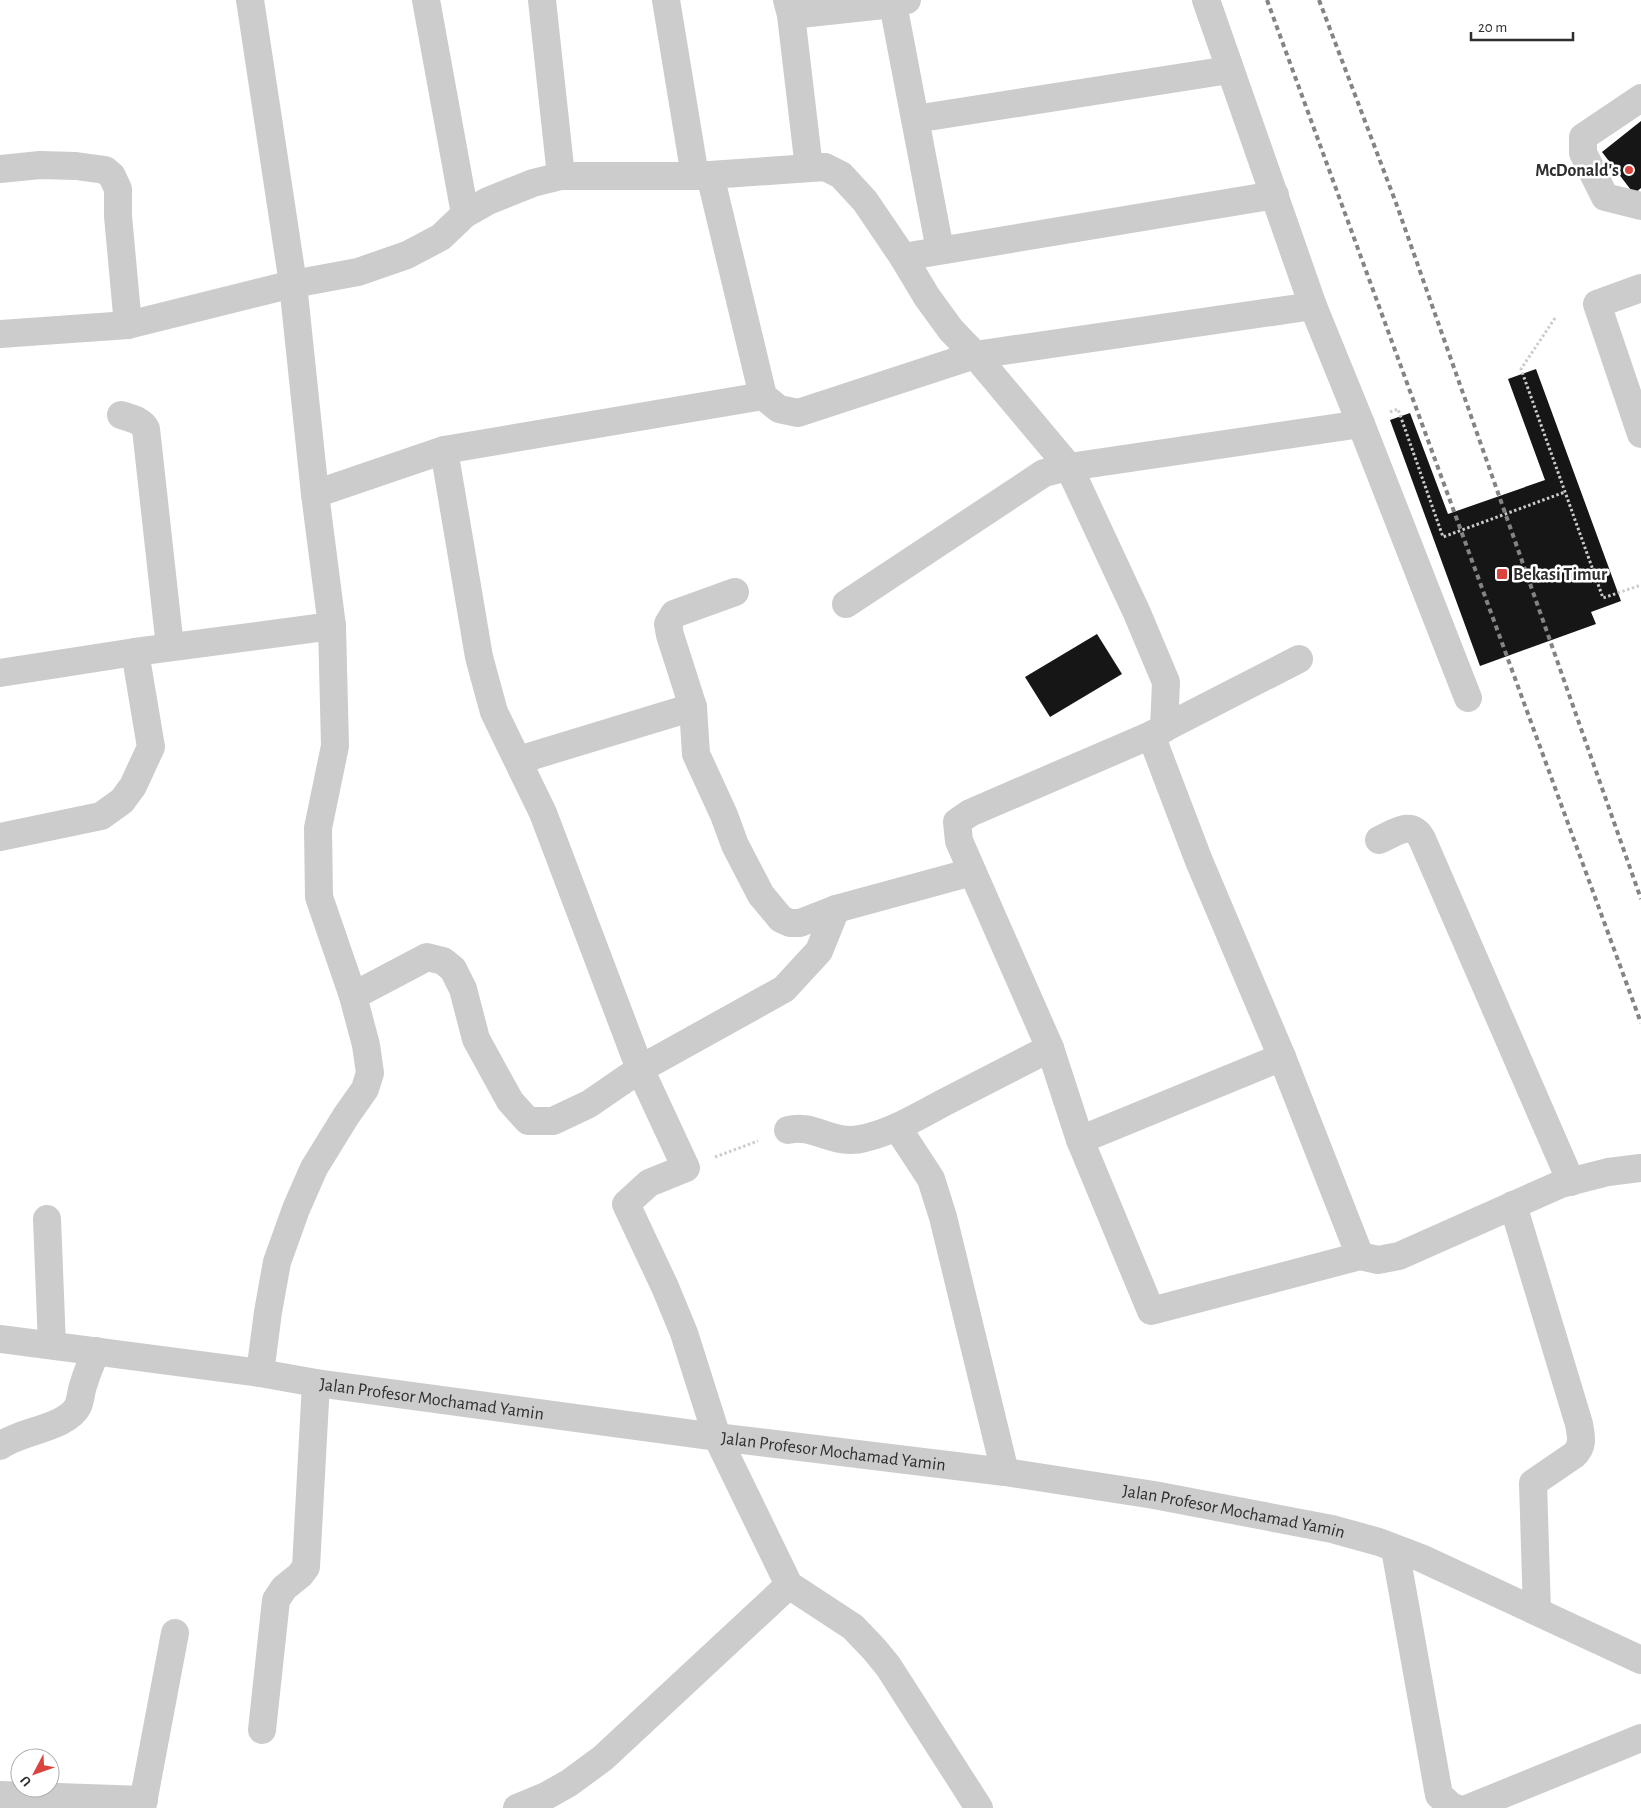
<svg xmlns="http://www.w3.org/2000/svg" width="1641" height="1808" viewBox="0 0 1641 1808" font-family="'Alegreya Sans',sans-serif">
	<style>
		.building { fill: #161616 }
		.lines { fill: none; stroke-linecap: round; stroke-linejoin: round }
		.path { stroke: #ccc; stroke-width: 3; stroke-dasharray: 2.5 2.5; stroke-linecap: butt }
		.minor { stroke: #ccc; stroke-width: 28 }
		.rail { stroke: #848484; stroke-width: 4; stroke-dasharray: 5 4; stroke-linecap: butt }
		.poi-dot { fill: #db433d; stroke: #fff; stroke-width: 2 }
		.labels { text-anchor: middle; stroke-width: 5; stroke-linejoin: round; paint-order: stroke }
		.poi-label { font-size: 18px; font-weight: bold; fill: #2f2f2f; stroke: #fff; text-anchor: end }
		.street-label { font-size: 18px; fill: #2f2f2f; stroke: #fff }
	</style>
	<rect width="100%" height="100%" fill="#fff"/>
	<g class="building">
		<path d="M1641,121V188L1634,194L1602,152Z"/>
		<path d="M1536,369L1621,601L1591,612L1596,624L1480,666L1390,420L1410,413L1448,514L1545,480L1508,379Z"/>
		<path d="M1097,634L1122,674L1050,717L1025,677Z"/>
	</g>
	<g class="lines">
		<g class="path">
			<path d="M1555,318L1521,369L1603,598L1641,585"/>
			<path d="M1390,412L1398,409L1443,537L1565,492"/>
			<path d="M715,1157L758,1141"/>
		</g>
		<g class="minor">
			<path d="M250,0L293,284L315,494L332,626L335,746L318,828L319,897L353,996L366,1045L370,1073L365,1089L346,1116L314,1168L296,1209L277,1262L268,1312L260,1373"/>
			<path d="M426,0L465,214"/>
			<path d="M542,0L561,176"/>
			<path d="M666,0L695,176"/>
			<path d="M787,0L791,15L809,168"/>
			<path d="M1206,0L1313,306L1361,424L1468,698"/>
			<path d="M893,4L940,250"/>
			<path d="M791,15L893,4L907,0"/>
			<path d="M1641,98L1583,137V153L1605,197L1641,206"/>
			<path d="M915,119L1229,70"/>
			<path d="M0,169L40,165L76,166L105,170L112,176L118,189V216L128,325"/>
			<path d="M710,175L763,396L779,409L798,413L975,355L1313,306"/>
			<path d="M903,257L1275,195"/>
			<path d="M1641,288L1597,304L1641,434"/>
			<path d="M0,334L128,325L293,284L358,272L407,255L441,237L465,214L488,201L533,183L561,176H695L825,167L841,175L865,201L903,257L927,297L951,330L975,355L1069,467L1137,613L1166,682L1164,729"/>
			<path d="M121,415C130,418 142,420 146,429L170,647"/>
			<path d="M444,450L479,657L494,712L543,813L640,1069L686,1168L649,1183L626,1204L665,1287L684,1333L717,1437L789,1585L853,1627L874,1649L888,1666L979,1808"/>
			<path d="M315,494L444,450L763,396"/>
			<path d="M735,592L674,614L668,624L670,635L693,707L696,754L724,815L735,845L761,895L781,919L790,923H800L836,909L972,872"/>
			<path d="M846,604L1044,473L1069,467L1361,424"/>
			<path d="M1299,659L1151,735L970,813L957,822L959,841L1050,1048L1080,1140L1151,1311L1360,1256"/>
			<path d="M0,673L135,652L332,626"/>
			<path d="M1151,735L1199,861L1282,1057L1360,1256L1378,1260L1399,1256L1561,1184L1608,1172L1641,1168"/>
			<path d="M519,760L693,707"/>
			<path d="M0,837L101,816L122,801L133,786L151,747L135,652"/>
			<path d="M1379,840C1395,833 1411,819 1422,839L1571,1182"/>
			<path d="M353,996L427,957L443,961L453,969L463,989L476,1039L510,1101L528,1121H553L589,1104L640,1069L784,989L819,951L836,909"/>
			<path d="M897,1127L931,1179L943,1217L1005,1472"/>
			<path d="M788,1130C815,1123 834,1147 865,1138C894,1131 919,1116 945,1102C980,1084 1015,1066 1050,1048"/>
			<path d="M1080,1140L1282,1057"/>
			<path d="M1513,1205L1579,1424C1581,1436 1584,1446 1574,1455L1533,1483L1537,1611"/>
			<path d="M47,1219L52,1345"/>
			<path id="s1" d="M0,1339L260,1373L316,1383L717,1437L1005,1472L1154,1495L1332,1529L1379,1542L1421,1558L1641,1660"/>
			<path d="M0,1446C20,1431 67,1428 78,1406C81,1399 81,1390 84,1383C87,1372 92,1362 96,1351"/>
			<path d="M1395,1549L1439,1795L1453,1808H1456"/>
			<path d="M262,1730L276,1600L284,1588L300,1575L306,1567L316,1383"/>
			<path d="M0,1795L144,1800"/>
			<path d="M142,1808L175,1633"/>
			<path d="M517,1808L546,1796L569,1783L603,1758L789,1585"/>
			<path d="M1469,1808L1641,1738"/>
		</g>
		<g class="rail">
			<path d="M1267,0L1641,1023"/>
			<path d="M1319,0L1396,203L1641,899"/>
		</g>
	</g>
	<g class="poi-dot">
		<circle cx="1629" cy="170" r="5"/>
		<rect x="1496" y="568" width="12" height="12" rx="2.5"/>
	</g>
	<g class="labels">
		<g class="poi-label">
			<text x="1619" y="176">McDonald's</text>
			<text x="1513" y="580" text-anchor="start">Bekasi Timur</text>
		</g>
		<g class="street-label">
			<text dy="6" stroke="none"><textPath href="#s1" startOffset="436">Jalan Profesor Mochamad Yamin</textPath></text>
			<text dy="6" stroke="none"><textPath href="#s1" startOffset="841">Jalan Profesor Mochamad Yamin</textPath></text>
			<text dy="6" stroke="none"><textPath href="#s1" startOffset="1246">Jalan Profesor Mochamad Yamin</textPath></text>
		</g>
	</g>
	<g transform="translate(35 1773) rotate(229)"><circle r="24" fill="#ffffff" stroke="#acacac"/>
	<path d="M0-4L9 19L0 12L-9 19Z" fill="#db433d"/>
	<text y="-8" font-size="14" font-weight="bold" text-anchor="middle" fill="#2f2f2f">U</text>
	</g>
	<path d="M1471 32v8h102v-8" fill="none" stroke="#2f2f2f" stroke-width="2.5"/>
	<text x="1478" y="32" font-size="15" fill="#2f2f2f" stroke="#ffffff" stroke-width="4" paint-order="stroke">20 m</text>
</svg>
